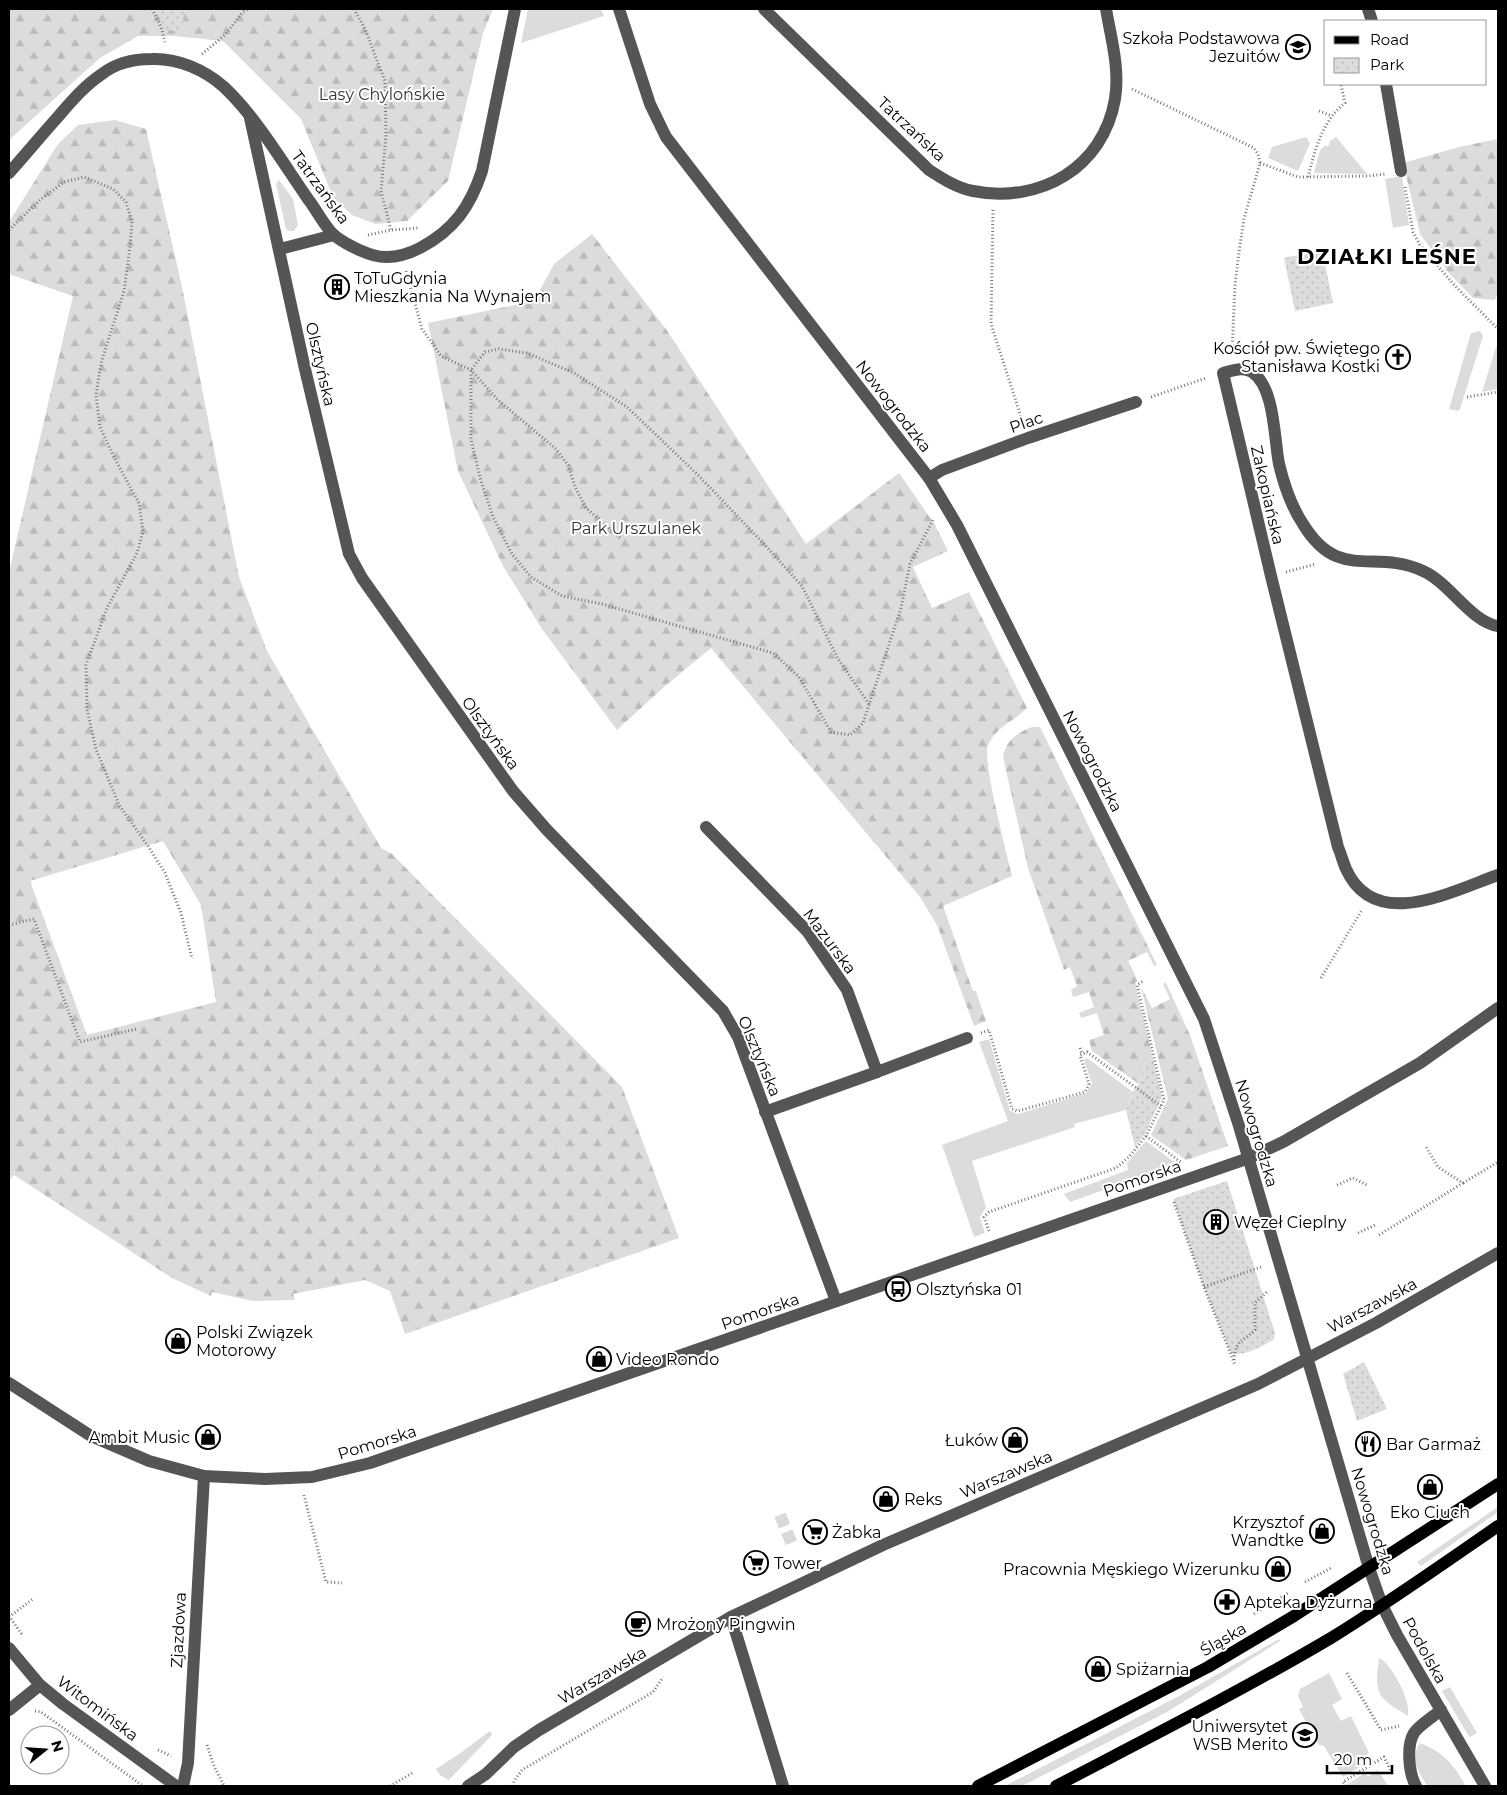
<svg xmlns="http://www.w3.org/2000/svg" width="1507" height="1795" viewBox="0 0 1507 1795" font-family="Montserrat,sans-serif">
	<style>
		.green { fill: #dcdcdc }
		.forest { fill: url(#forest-firs); fill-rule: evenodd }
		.park { fill: url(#park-dots) }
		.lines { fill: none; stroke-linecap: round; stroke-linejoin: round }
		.minor-tunnel { stroke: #d9d9d9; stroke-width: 12; stroke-dasharray: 12 6; stroke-linecap: butt }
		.path { stroke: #777; stroke-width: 3; stroke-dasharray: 1 2.5; stroke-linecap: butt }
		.minor { stroke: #555; stroke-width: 12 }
		.major { stroke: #000; stroke-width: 12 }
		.labels { text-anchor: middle; stroke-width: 4; stroke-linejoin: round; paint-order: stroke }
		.poi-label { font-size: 16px; fill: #000; stroke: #fff; text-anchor: start }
		.park-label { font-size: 16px; fill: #333; stroke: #fff }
		.street-label { font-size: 16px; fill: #000; stroke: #fff }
		.district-label { font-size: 21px; font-weight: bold; letter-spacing: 1px; fill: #000; stroke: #fff }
	</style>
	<defs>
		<pattern id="forest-firs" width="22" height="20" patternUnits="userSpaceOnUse" patternTransform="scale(1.25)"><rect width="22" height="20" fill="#dcdcdc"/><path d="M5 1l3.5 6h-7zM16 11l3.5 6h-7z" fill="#bbb"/></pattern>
		<pattern id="park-dots" width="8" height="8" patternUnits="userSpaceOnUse" patternTransform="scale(1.25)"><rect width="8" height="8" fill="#dcdcdc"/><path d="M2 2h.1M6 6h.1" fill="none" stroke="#bbb" stroke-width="1.8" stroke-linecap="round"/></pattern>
	</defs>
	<rect width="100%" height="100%" fill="#fff"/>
	<g class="green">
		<path d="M528,9H601L604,16L521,43Z"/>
		<path d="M1306,137L1310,143L1298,171L1268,158L1272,147Z"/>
		<path d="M1336,137L1367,174L1314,173L1320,150L1326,145L1327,147L1330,144L1329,142Z"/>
		<path d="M1402,176L1409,225L1393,228L1385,179Z"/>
		<path d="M279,180L293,199L298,225L294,231H288L286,229L276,184Z"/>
		<path d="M1480,331L1483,336L1460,409L1458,411L1449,409L1471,333Z"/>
		<path d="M1498,344V389L1482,392L1495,350Z"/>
		<path d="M989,1039L1010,1111L1018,1114L1086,1093L1092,1084L1084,1060L1087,1058L1133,1092L1126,1110L1074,1124L1075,1127L972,1161L986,1207L980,1217L985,1233L974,1237L942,1145L1008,1121L979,1042Z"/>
		<path d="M1146,1141L1177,1164L1070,1202L1064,1194L1128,1170L1127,1163Z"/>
		<path d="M1498,1507V1512L1421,1566L1417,1562Z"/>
		<path d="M1416,1631L1440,1672H1432L1410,1634Z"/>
		<path d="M1279,1639L1280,1641L1167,1712L1022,1786H1005L1181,1695Z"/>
		<path d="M1379,1658C1392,1664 1411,1701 1408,1716C1377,1697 1374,1695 1379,1658Z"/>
		<path d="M1329,1673L1342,1699L1332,1705L1341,1721L1351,1716L1369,1753L1358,1761L1361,1766L1343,1777L1324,1746L1319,1745L1299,1709L1303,1707L1298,1696L1300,1689Z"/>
		<path d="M1450,1687L1477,1733L1470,1737L1468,1735L1442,1691Z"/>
		<path d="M490,1731L492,1735L449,1780L440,1775L436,1769L459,1754Z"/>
		<path d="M1420,1743C1446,1754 1452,1763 1466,1786H1427C1419,1772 1409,1759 1420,1743Z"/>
		<path d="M1378,1770L1388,1786H1349L1348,1784L1365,1773L1368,1777Z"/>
	</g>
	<g class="forest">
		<path d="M9,9H493L483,33L448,181L407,221L375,224L352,215L333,197L301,119L223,41L174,36H138L100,58L9,140Z"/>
		<path d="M115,120L146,129L182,287L239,577L267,651L381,848L392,854L622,1087L679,1238L405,1334L390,1291L365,1280L293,1294L295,1300L253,1301L212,1292L211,1296L172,1278L14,1175L9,1180V572L73,296L9,274V222L58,144L78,125ZM163,841L201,905L216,1002L87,1035L30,881Z"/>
		<path d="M1498,139V295L1494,300L1473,298L1449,273L1420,234L1403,163L1459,147Z"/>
		<path d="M592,234L666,329L806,544L899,473L935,525L948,551L913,567L932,608L969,592L1027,708C1014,721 996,727 988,745C982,760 1007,854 1012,876L943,906L973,991H976L986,1021L974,1026L937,925L920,897L711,648L664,687L617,730L542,629L503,566L458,471L428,323L534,301L554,264Z"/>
		<path d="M1032,727H1040L1157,965L1154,966L1147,952L1128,961L1138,981L1135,983L1153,1059L1146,1062L1139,1084L1092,1051L1089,1040L1104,1035L1097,1013L1081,1018L1079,1013L1094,1007L1089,992L1073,997L1071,990L1077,986L1070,967L1064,970L1028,868L1003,757C1006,740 1017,733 1032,727Z"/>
		<path d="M1166,983L1190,1035L1228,1146L1186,1160L1151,1135L1168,1099L1141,987L1152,1008L1170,999L1163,984Z"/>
	</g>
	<g class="park">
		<path d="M156,9H185L181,32L164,29Z"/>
		<path d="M1322,250L1333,303L1295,311L1284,258Z"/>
		<path d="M1153,1059L1162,1097L1145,1134L1135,1147L1126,1110L1133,1092L1139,1084L1146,1062Z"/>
		<path d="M1227,1181L1275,1333L1274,1339C1260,1348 1247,1355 1231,1354L1204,1287L1173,1199Z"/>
		<path d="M1364,1362L1387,1409L1357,1421L1343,1374Z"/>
	</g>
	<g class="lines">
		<path class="minor-tunnel" d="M780,1515L793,1547"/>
		<g class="path">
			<path d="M152,9L161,27L165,42"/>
			<path d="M354,9L365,29L385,81L386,135L381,191L391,230"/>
			<path d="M202,54L225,35L243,12L248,9"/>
			<path d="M1132,89L1254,148L1258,154L1260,163L1244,219L1239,252L1235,284L1232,354"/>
			<path d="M1319,111L1332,116"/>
			<path d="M1260,163L1298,177L1368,176L1385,174"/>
			<path d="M1308,177C1315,150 1322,121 1345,103L1341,85"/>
			<path d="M1405,187L1413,232L1420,245L1455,286L1498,329"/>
			<path d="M993,210L991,324L1023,423"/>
			<path d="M9,230L40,200L64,182L84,177L113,189L126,202L132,222L130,247L124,291L101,363L96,395L100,427L116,461L139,503L143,532L137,553L107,608L86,665L87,709L96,749L119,805L148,846L165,873L181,913L192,959"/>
			<path d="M368,235L391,230L419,228"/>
			<path d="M406,271L422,329L441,356L471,370L498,400L556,449L568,465L576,489L586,508L620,538"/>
			<path d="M1151,397L1206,378"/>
			<path d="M1467,397L1498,392"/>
			<path d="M1286,572L1316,564"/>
			<path d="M869,704L838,659L802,586L764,544L698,475L627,407L574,373L527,353L499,349L485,352L471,370V440L481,481L493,517L512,554L531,577L562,596L602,604L773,653L799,677L831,732L850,735L863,723L901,608L910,564L934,518"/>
			<path d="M9,925L34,919L80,1042L137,1029"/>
			<path d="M1321,978L1362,910"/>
			<path d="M981,1033L989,1030L1012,1109L1018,1111L1085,1092L1089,1084L1080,1055L1087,1052L1161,1106"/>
			<path d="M1080,1048L1082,1054"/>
			<path d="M1146,1136L1182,1163"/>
			<path d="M1463,1183L1498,1162"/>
			<path d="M1337,1185L1353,1178L1367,1185"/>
			<path d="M1174,1202L1204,1287L1235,1365"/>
			<path d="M989,1231L984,1217L989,1212L1116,1168L1129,1157L1146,1136L1164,1100L1137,985L1143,981"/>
			<path d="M1358,1233L1375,1225"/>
			<path d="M1379,1235L1463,1183L1438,1167L1425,1145"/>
			<path d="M1204,1287L1261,1267"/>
			<path d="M1234,1360C1236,1339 1241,1343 1255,1330V1303L1268,1291"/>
			<path d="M304,1495L326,1582L342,1583"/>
			<path d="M1305,1582L1331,1568"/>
			<path d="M1254,1614L1288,1593"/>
			<path d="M9,1616L23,1636"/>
			<path d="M9,1617L34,1598"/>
			<path d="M1347,1673L1381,1730L1399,1726"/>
			<path d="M35,1711L41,1712L143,1786"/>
			<path d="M207,1745L214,1766L224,1786"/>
			<path d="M158,1750L171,1756"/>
			<path d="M390,1786L414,1772"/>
			<path d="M513,1786L514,1781L522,1770L653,1692L663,1677"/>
			<path d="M1346,1786L1343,1782L1384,1757L1393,1775"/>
		</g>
		<g class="minor">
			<path d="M619,9L650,104L666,137L929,478L957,525L1204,1019L1239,1126L1369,1568L1382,1605L1397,1635L1485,1786"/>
			<path d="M764,9L929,170C943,179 957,188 973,191C1040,204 1103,168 1115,99C1120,69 1111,38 1106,9"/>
			<path d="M1368,9L1372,21"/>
			<path d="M1386,84L1401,171"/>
			<path d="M250,118L305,369L349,554L362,578L374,595L513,791L547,830L723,1011L738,1037L836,1301"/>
			<path d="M9,173C25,155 40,137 56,119C70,103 84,86 102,74C116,63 134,59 152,59C178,58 205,70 224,87C256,117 283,163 308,199C316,209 326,229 335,236C347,245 372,258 387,257C399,257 410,253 420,248C454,230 470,207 482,171L515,9"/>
			<path d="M280,249L334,235"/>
			<path d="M929,478L942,470L1028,438L1136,402"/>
			<path d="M1498,626C1471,622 1450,583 1423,571C1374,548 1339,583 1303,524C1291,506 1284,485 1279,464C1274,439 1275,387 1252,372C1243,366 1232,371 1223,373L1271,576L1338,847C1341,854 1343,862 1346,869C1375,933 1452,891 1498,875"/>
			<path d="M706,827L807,931L847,990L877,1072L765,1112"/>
			<path d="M877,1072L967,1038"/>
			<path d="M9,1383L91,1436L149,1461L204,1476L265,1479L312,1477L370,1463L1249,1158L1283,1142L1420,1063L1498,1008"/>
			<path d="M731,1617L783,1786"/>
			<path d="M9,1648L40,1685L63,1704L176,1786"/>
			<path d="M9,1710L40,1685"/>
			<path d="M183,1786L188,1763L204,1476"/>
			<path d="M468,1786L486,1774L514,1747L539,1730L731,1617L883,1545L1258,1384L1376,1323L1498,1253"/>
			<path d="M1416,1786C1409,1774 1406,1746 1414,1733C1418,1726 1434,1716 1441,1710"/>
		</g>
		<g class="major">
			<path d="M978,1786L1208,1667L1294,1616L1498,1484"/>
			<path d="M1056,1786C1148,1738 1241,1691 1331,1638C1388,1603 1443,1564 1498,1526"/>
		</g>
	</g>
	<defs>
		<symbol id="school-ring" viewBox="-11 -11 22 22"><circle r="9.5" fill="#fff" stroke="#000" stroke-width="1.5"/><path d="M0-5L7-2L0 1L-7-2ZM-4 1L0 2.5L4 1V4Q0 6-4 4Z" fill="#000"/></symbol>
		<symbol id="building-ring" viewBox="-11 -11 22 22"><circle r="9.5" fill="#fff" stroke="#000" stroke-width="1.5"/><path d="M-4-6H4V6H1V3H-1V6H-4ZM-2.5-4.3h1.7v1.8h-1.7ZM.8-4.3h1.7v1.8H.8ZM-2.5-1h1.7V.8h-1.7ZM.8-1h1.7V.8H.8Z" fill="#000"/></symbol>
		<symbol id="church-ring" viewBox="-11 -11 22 22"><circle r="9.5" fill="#fff" stroke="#000" stroke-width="1.5"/><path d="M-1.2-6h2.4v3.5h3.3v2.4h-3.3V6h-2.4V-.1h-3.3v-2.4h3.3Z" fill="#000"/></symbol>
		<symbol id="bus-ring" viewBox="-11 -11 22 22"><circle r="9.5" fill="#fff" stroke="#000" stroke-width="1.5"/><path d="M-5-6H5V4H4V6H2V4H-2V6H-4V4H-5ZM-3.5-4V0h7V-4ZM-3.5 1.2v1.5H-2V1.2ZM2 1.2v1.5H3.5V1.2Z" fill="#000"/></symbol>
		<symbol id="shop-ring" viewBox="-11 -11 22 22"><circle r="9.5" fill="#fff" stroke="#000" stroke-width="1.5"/><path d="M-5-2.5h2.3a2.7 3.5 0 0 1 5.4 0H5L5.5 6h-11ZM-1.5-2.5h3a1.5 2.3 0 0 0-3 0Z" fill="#000"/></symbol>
		<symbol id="restaurant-ring" viewBox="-11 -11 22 22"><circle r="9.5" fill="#fff" stroke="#000" stroke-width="1.5"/><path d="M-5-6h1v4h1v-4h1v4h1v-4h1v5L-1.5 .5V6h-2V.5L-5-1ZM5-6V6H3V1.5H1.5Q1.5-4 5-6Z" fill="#000"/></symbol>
		<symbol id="supermarket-ring" viewBox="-11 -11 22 22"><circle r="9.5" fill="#fff" stroke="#000" stroke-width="1.5"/><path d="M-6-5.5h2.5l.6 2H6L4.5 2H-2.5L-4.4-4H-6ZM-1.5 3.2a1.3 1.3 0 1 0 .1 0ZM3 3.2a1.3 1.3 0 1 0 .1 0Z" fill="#000"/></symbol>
		<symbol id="pharmacy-ring" viewBox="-11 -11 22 22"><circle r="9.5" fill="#fff" stroke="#000" stroke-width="1.5"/><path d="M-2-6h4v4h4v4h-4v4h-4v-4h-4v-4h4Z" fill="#000"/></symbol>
		<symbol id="cafe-ring" viewBox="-11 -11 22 22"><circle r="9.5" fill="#fff" stroke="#000" stroke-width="1.5"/><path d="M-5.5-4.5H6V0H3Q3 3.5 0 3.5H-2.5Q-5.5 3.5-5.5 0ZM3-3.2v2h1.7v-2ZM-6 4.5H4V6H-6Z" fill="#000"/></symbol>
		<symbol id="university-ring" viewBox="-11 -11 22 22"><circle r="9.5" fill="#fff" stroke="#000" stroke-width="1.5"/><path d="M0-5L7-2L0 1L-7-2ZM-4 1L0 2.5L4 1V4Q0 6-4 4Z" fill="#000"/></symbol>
	</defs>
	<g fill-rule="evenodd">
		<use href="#school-ring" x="1284" y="33" width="28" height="28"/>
		<use href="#building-ring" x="323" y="273" width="28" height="28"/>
		<use href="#church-ring" x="1384" y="343" width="28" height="28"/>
		<use href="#building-ring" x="1202" y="1208" width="28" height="28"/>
		<use href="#bus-ring" x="884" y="1275" width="28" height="28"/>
		<use href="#shop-ring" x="164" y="1327" width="28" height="28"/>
		<use href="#shop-ring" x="585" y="1345" width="28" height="28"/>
		<use href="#shop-ring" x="194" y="1423" width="28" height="28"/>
		<use href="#shop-ring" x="1001" y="1426" width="28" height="28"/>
		<use href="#restaurant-ring" x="1354" y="1430" width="28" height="28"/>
		<use href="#shop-ring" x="1416" y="1473" width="28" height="28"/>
		<use href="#shop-ring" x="872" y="1485" width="28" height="28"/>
		<use href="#shop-ring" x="1308" y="1517" width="28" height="28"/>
		<use href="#supermarket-ring" x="801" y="1518" width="28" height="28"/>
		<use href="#supermarket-ring" x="742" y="1549" width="28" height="28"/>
		<use href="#shop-ring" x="1264" y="1555" width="28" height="28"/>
		<use href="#pharmacy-ring" x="1213" y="1588" width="28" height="28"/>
		<use href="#cafe-ring" x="624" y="1610" width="28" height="28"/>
		<use href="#shop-ring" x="1084" y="1655" width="28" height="28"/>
		<use href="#university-ring" x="1291" y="1721" width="28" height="28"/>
	</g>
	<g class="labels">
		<g class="poi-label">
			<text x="1280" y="44" text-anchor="end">Szkoła Podstawowa<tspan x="1280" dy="18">Jezuitów</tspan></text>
			<text x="354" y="284">ToTuGdynia<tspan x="354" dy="18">Mieszkania Na Wynajem</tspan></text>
			<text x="1380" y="354" text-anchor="end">Kościół pw. Świętego<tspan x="1380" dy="18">Stanisława Kostki</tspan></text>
			<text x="1234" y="1228">Węzeł Cieplny</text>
			<text x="916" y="1295">Olsztyńska 01</text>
			<text x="196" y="1338">Polski Związek<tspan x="196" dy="18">Motorowy</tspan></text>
			<text x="616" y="1365">Video Rondo</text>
			<text x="190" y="1443" text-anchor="end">Ambit Music</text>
			<text x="998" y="1446" text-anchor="end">Łuków</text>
			<text x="1386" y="1450">Bar Garmaż</text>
			<text x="904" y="1505">Reks</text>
			<text x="1430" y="1518" text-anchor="middle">Eko Ciuch</text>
			<text x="1304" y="1528" text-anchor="end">Krzysztof<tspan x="1304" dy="18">Wandtke</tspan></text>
			<text x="832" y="1538">Żabka</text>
			<text x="774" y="1569">Tower</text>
			<text x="1260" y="1575" text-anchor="end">Pracownia Męskiego Wizerunku</text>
			<text x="1244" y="1608">Apteka Dyżurna</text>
			<text x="656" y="1630">Mrożony Pingwin</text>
			<text x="1116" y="1675">Spiżarnia</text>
			<text x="1288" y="1732" text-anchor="end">Uniwersytet<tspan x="1288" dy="18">WSB Merito</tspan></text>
		</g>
		<g class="park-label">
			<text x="382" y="100">Lasy Chylońskie</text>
			<text x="636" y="534">Park Urszulanek</text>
		</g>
		<g class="street-label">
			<text transform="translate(912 129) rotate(43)" y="6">Tatrzańska</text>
			<text transform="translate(321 187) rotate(54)" y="6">Tatrzańska</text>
			<text transform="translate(321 364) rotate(77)" y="6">Olsztyńska</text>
			<text transform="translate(894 406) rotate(52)" y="6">Nowogrodzka</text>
			<text transform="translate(1026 422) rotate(-19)" y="6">Plac</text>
			<text transform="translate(1268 495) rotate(77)" y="6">Zakopiańska</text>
			<text transform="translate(491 733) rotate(54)" y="6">Olsztyńska</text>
			<text transform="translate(1093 761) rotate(63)" y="6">Nowogrodzka</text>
			<text transform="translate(830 941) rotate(53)" y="6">Mazurska</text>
			<text transform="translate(760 1056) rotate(67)" y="6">Olsztyńska</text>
			<text transform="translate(1257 1133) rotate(73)" y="6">Nowogrodzka</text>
			<text transform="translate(1142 1178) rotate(-19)" y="6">Pomorska</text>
			<text transform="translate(1372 1305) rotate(-28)" y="6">Warszawska</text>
			<text transform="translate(760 1311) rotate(-19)" y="6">Pomorska</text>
			<text transform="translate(377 1442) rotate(-17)" y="6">Pomorska</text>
			<text transform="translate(1006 1474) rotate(-23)" y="6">Warszawska</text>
			<text transform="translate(1373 1521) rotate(73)" y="6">Nowogrodzka</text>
			<text transform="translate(178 1630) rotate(-87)" y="6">Zjazdowa</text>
			<text transform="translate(1223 1639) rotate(-30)" y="6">Śląska</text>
			<text transform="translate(1425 1650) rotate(61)" y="6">Podolska</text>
			<text transform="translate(602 1675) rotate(-30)" y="6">Warszawska</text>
			<text transform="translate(98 1708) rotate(37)" y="6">Witomińska</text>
		</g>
		<g class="district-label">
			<text x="1387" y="264">DZIAŁKI LEŚNE</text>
		</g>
	</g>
	<rect width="1507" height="1795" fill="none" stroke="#000000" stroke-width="20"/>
	<rect x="1324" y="20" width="162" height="65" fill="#ffffff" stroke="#999999"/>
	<rect x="1334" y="36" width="25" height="8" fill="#000000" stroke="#999999"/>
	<text x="1370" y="45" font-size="15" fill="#000000">Road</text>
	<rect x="1334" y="58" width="25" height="15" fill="url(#park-dots)" stroke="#999999"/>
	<text x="1370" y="70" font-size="15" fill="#000000">Park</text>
	<g transform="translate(45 1750) rotate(73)"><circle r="24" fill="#ffffff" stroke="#999999"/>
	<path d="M0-4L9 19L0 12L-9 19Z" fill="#000000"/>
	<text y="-8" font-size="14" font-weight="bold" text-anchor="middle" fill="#000000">N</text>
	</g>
	<path d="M1327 1765v8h65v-8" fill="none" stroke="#000000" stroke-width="2.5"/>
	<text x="1334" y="1765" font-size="15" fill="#000000" stroke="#ffffff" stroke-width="4" paint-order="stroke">20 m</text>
</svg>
